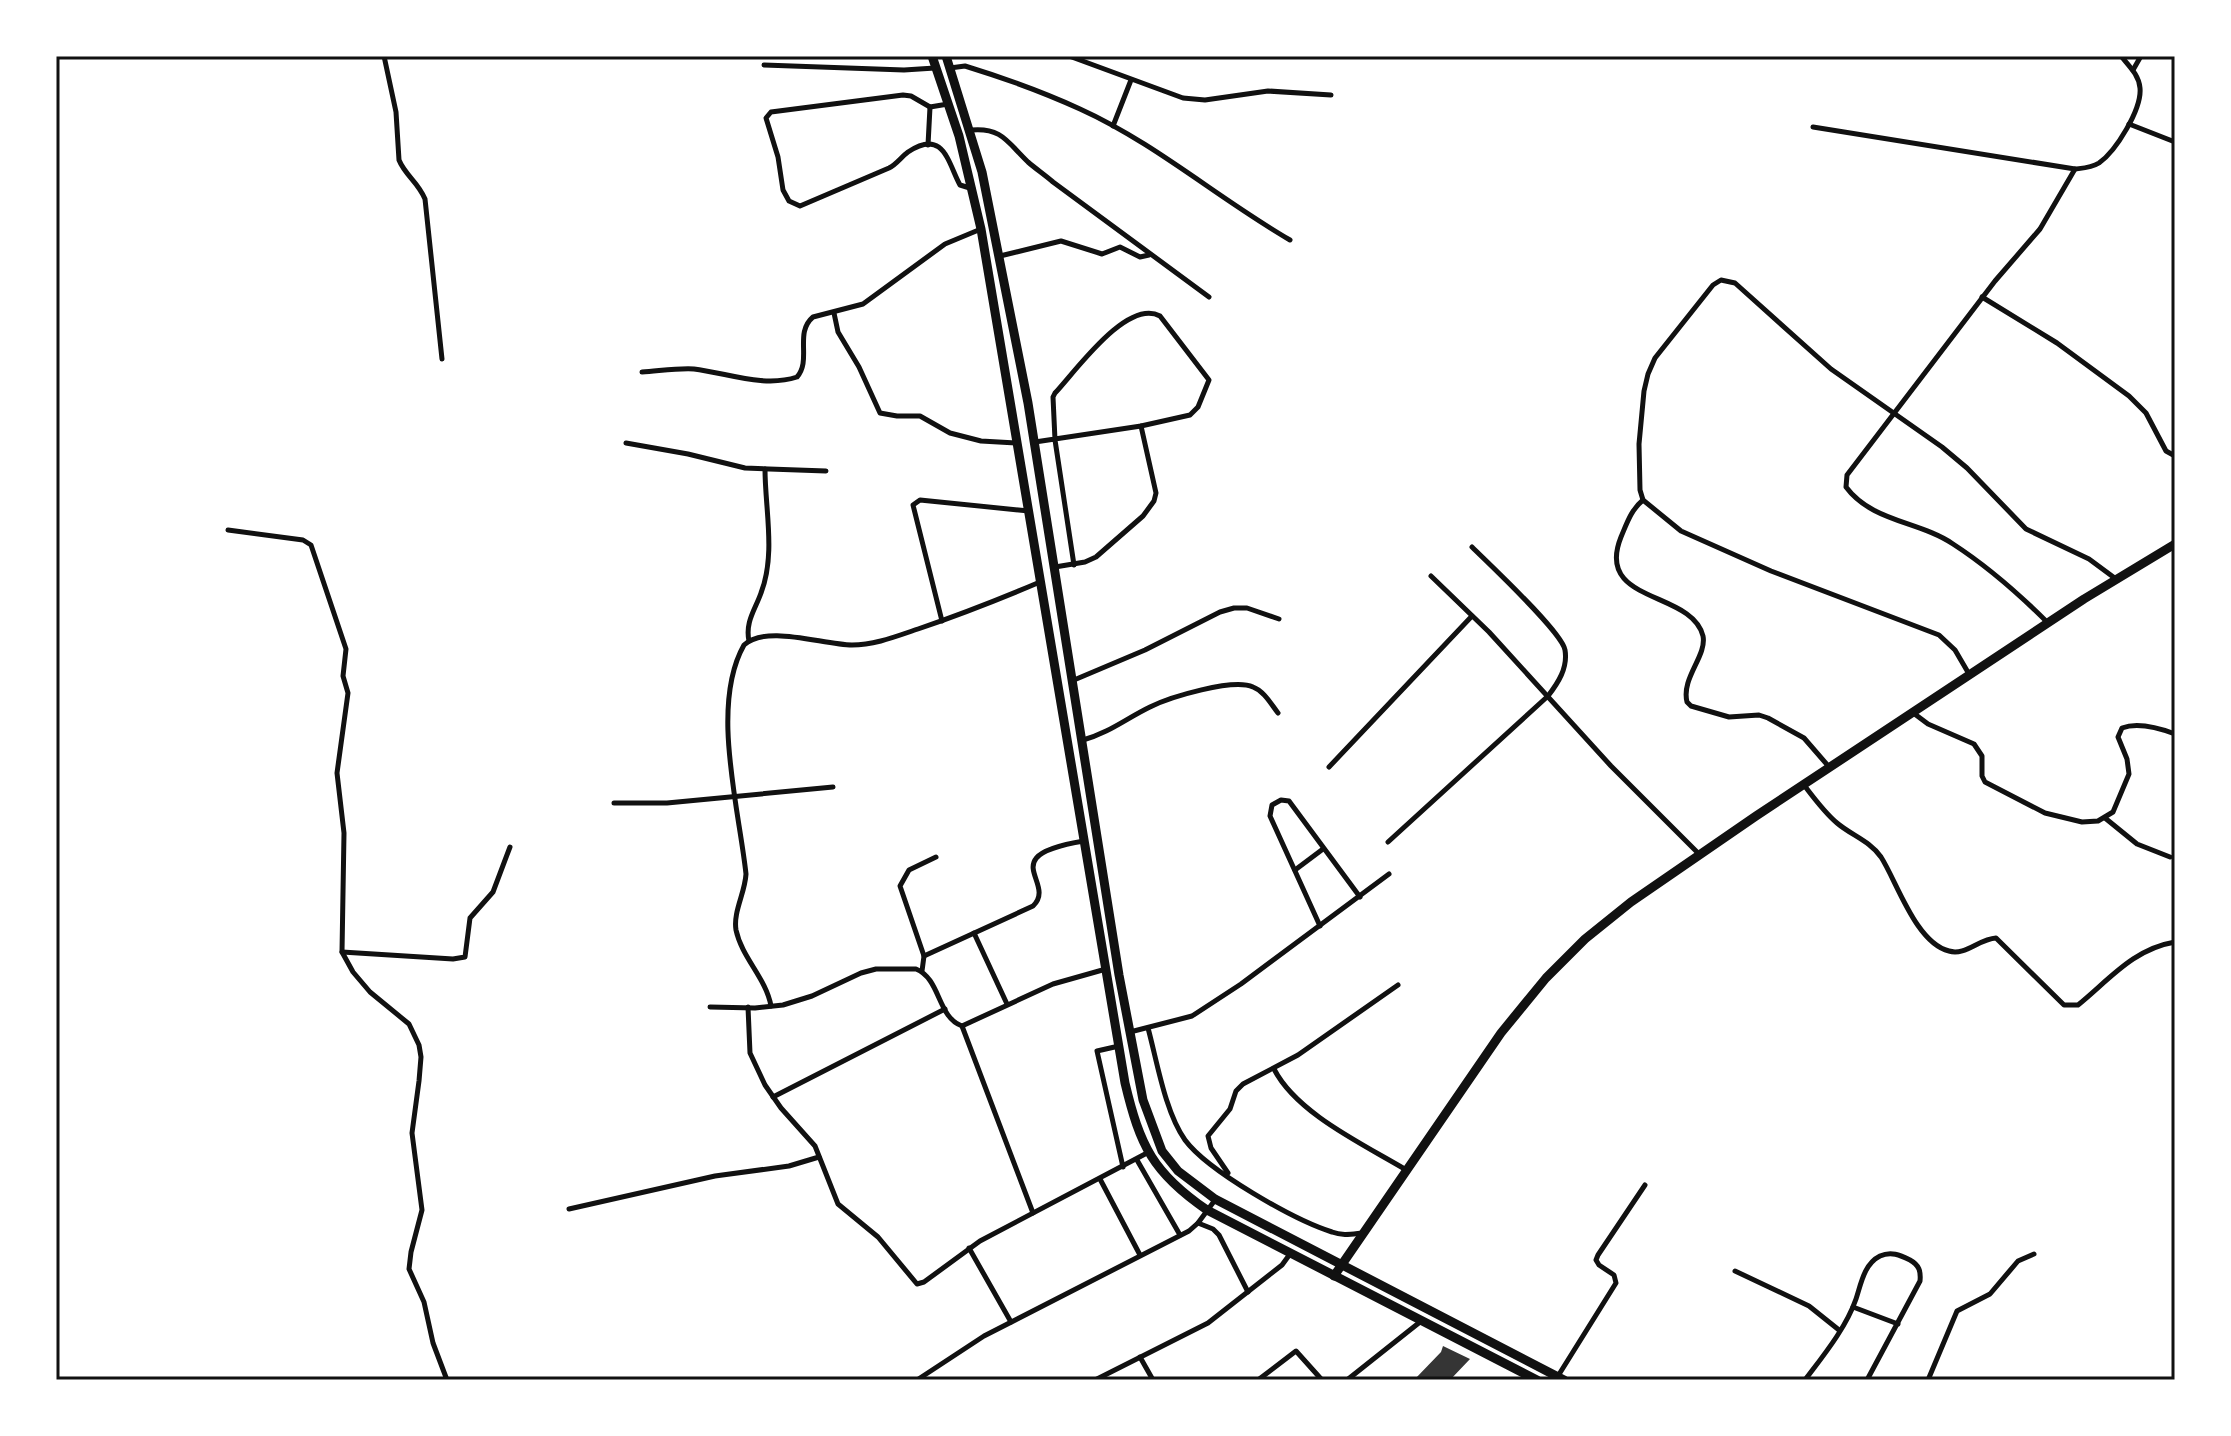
<svg xmlns="http://www.w3.org/2000/svg" width="2231" height="1436" viewBox="0 0 2231 1436" font-family="Inter,sans-serif">
	<style>
		.building { fill: #353535 }
		.lines { fill: none; stroke-linecap: round; stroke-linejoin: round }
		.minor { stroke: #111; stroke-width: 5 }
		.primary { stroke: #111; stroke-width: 9 }
		.trunk { stroke: #111; stroke-width: 9 }
		.neatline { fill: none; stroke: #111; stroke-width: 3 }
	</style>
	<rect width="100%" height="100%" fill="#fff"/>
	<path class="building" d="M1443,1346L1470,1359L1450,1380H1414L1441,1352Z"/>
	<g class="lines">
		<g class="minor">
			<path d="M384,56L396,112L399,160C405,175 418,182 425,199L442,359"/>
			<path d="M1069,56L1183,98L1205,100L1268,91L1331,95"/>
			<path d="M764,65L904,70L935,68"/>
			<path d="M950,68L965,66C1004,78 1043,92 1080,109C1155,143 1219,199 1290,240"/>
			<path d="M2133,70L2141,56"/>
			<path d="M948,104L930,107L911,96L903,95L771,112L766,118L778,157L783,190L789,201L800,206L889,168C897,164 901,157 908,152C944,128 948,163 960,185L973,189"/>
			<path d="M2129,124L2175,142"/>
			<path d="M1113,126L1131,80"/>
			<path d="M1813,127L2075,169C2084,168 2091,168 2099,163C2116,151 2142,109 2140,88C2139,75 2129,66 2121,56"/>
			<path d="M971,130C1002,127 1008,143 1028,162C1036,169 1045,175 1053,182L1209,297"/>
			<path d="M928,145L930,107"/>
			<path d="M1000,256L1061,241L1102,254L1120,247L1140,257L1149,255"/>
			<path d="M1982,297L2057,343L2129,396L2146,413L2166,451L2175,456"/>
			<path d="M834,313L838,332L859,367L880,413L897,416H920L950,433L981,441L1016,443"/>
			<path d="M642,372C659,371 677,368 694,369C727,373 764,388 797,377C812,360 794,333 813,317L863,304L945,244L981,229"/>
			<path d="M1035,442L1141,426L1190,415L1198,407L1209,380L1160,316C1127,298 1075,372 1055,393L1053,397L1055,440L1074,565"/>
			<path d="M626,443L688,454L745,468L826,471"/>
			<path d="M1643,500C1631,510 1627,523 1621,537C1594,604 1692,590 1703,636C1707,656 1681,678 1687,702L1691,706L1729,717L1759,715L1768,718L1804,738L1830,768"/>
			<path d="M228,530L303,540L311,545L346,649L343,676L348,693L337,773L344,833L342,952L353,972L370,992L409,1024L419,1045L421,1057L419,1081L412,1133L422,1210L411,1252L409,1269L424,1302L433,1343L447,1380"/>
			<path d="M1055,567L1085,562L1096,557L1143,516L1154,501L1156,493L1141,426"/>
			<path d="M1431,576L1489,632L1611,766L1699,854"/>
			<path d="M942,621L913,505L920,500L1029,511"/>
			<path d="M2048,623C2020,595 1987,566 1953,544C1919,521 1872,522 1846,487L1847,475L1995,281L2040,229L2075,169"/>
			<path d="M749,641C745,622 755,610 761,593C776,554 765,509 765,469"/>
			<path d="M1969,674L1955,650L1939,635L1771,571L1681,531L1643,500L1640,490L1639,444L1644,391L1648,374L1655,358L1713,285L1721,280L1735,283L1831,369L1942,447L1967,468L2026,529L2089,559L2116,579"/>
			<path d="M1074,680L1145,650L1220,612L1234,608H1247L1279,619"/>
			<path d="M1912,712L1928,724L1974,744L1982,756V776L1985,782L2045,813L2082,822L2098,821L2113,812L2129,774L2127,759L2118,737L2122,728C2138,722 2159,728 2175,734"/>
			<path d="M1083,740C1109,733 1127,718 1150,707C1170,697 1233,678 1253,687C1264,691 1271,704 1278,713"/>
			<path d="M1329,767L1472,616"/>
			<path d="M1804,785C1814,798 1824,812 1837,823C1851,835 1870,841 1881,857C1897,882 1916,943 1949,951C1965,956 1979,939 1996,938L2064,1005H2078C2109,980 2133,949 2175,942"/>
			<path d="M614,803H667L833,787"/>
			<path d="M2105,818L2137,844L2170,857"/>
			<path d="M1388,842L1548,696C1558,683 1568,668 1565,650C1562,632 1489,564 1472,547"/>
			<path d="M1295,870L1323,849"/>
			<path d="M1320,926L1270,816L1272,805L1281,800L1289,801L1360,897"/>
			<path d="M974,933L1007,1004"/>
			<path d="M342,952L453,959L465,957L470,918L493,892L510,847"/>
			<path d="M924,956L1033,906C1058,882 992,856 1084,841"/>
			<path d="M922,971L924,956L900,886L909,870L936,857"/>
			<path d="M771,1006C766,978 742,958 736,930C733,912 745,893 746,874C739,808 710,705 744,645C767,624 823,645 852,645C875,645 897,636 918,629C959,615 1000,599 1040,582"/>
			<path d="M710,1007L755,1008L783,1005L812,996L861,973L876,969H916C941,979 937,1017 962,1026L1033,1213"/>
			<path d="M748,1007L750,1053L765,1085L781,1108L815,1146L838,1204L878,1237L917,1284L924,1282L980,1241L1147,1153"/>
			<path d="M962,1026L1053,984L1106,969"/>
			<path d="M1148,1028C1157,1061 1165,1112 1185,1140C1208,1171 1294,1220 1332,1232C1342,1236 1352,1234 1362,1233"/>
			<path d="M1130,1032L1192,1016L1241,984L1389,874"/>
			<path d="M1119,1046L1097,1051L1123,1167"/>
			<path d="M1274,1069C1297,1114 1365,1145 1408,1171"/>
			<path d="M773,1097L945,1009"/>
			<path d="M1137,1160L1180,1235"/>
			<path d="M1228,1173L1211,1148L1208,1136L1230,1109L1236,1091L1243,1084L1298,1055L1398,985"/>
			<path d="M1100,1179L1140,1255"/>
			<path d="M569,1209L715,1176L789,1166L819,1157"/>
			<path d="M1198,1223L1213,1229L1219,1235L1248,1292"/>
			<path d="M969,1248L1011,1322"/>
			<path d="M1735,1271L1809,1306L1839,1330"/>
			<path d="M1853,1307L1898,1324"/>
			<path d="M1140,1357L1153,1380"/>
			<path d="M1558,1376L1616,1283L1614,1275L1599,1265L1596,1260L1598,1255L1645,1185"/>
			<path d="M917,1380L984,1336L1189,1231L1198,1223L1215,1200"/>
			<path d="M1095,1380L1208,1323L1282,1265L1290,1254"/>
			<path d="M1258,1380L1296,1351L1322,1380"/>
			<path d="M1347,1380L1420,1322"/>
			<path d="M1805,1380C1823,1356 1846,1328 1856,1299C1861,1284 1864,1264 1880,1256C1891,1251 1900,1255 1910,1260C1919,1265 1921,1271 1920,1281L1867,1380"/>
			<path d="M1928,1380L1957,1311L1990,1294L2018,1261L2034,1254"/>
		</g>
		<path class="primary" d="M1334,1276L1501,1033L1546,978L1585,939L1631,902L1756,816L2084,599L2175,544"/>
		<g class="trunk">
			<path d="M932,56L959,136L981,229L1125,1083C1140,1146 1153,1173 1207,1210L1537,1380"/>
			<path d="M946,56L982,172L1028,403L1119,975L1143,1100L1162,1151L1178,1171L1215,1199L1564,1380"/>
		</g>
	</g>
	<rect width="2231" height="1436" fill="none" stroke="#ffffff" stroke-width="116"/>
	<rect x="58" y="58" width="2115" height="1320" class="neatline"/>
</svg>
